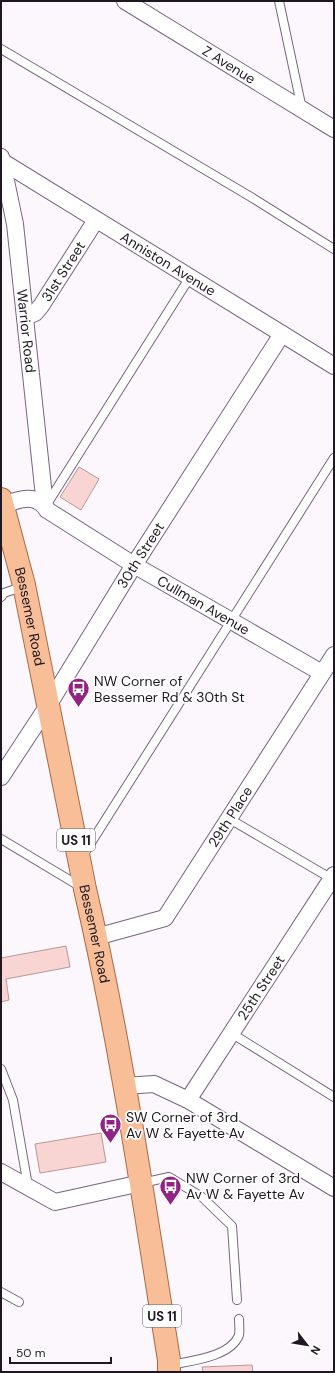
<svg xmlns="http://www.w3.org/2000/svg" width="335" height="1373" viewBox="0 0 335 1373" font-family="'DM Sans',sans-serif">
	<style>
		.building { fill: #f8d5d2; stroke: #bd9794 }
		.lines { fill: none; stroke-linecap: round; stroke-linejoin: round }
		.lane-casing { stroke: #78657f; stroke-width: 10 }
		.street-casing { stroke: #78657f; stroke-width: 18 }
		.primary-casing { stroke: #a96842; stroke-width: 24 }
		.lane { stroke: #fff; stroke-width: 8 }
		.street { stroke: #fff; stroke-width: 16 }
		.primary { stroke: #f8be98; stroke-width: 22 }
		.labels { text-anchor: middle; stroke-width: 3.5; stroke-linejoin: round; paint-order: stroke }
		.shield { fill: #fff; stroke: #625d64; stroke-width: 1 }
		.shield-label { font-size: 13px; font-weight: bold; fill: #1f1722 }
		.street-label { font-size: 14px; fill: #1f1722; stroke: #fff }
		.poi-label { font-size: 14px; fill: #1f1722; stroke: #fff; text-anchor: start }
	</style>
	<rect width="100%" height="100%" fill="#fbf7fd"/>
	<g class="building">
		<path d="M79,467L99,479L81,510L60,497Z"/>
		<path d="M66,946L70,967L6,979L9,1000L1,1002V958Z"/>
		<path d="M101,1133L106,1162L40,1173L35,1144Z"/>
		<path d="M252,1365L253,1372H203L202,1367Z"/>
	</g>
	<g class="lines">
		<defs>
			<g id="lane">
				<path d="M279,1L302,109"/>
				<path d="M1,49L251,197L334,249"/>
				<path d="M47,504L190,277"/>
				<path d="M1,597L4,593L24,586"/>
				<path d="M228,818L332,879"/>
				<path d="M1,839L81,887"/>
				<path d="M82,857L334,458"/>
				<path d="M231,1033L334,1097"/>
				<path d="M1,1069L13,1100L28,1186"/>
				<path d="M142,1183L169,1177L202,1197L232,1226L237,1300"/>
				<path d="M1,1292L19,1302"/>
				<path d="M170,1365C190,1361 231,1357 239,1335C240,1330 239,1324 239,1319"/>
			</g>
			<g id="street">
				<path id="s1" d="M125,1L334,129"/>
				<path id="s2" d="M1,157L15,224L45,506"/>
				<path id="s3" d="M3,162L334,366"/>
				<path id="s4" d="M25,317L35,313L41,306L96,220"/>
				<path id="s5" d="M3,505C18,500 36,492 47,510L134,565L322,673"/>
				<path id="s6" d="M1,777L49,704L134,565L282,334"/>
				<path id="s7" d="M96,937L165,918L334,655"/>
				<path d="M124,1086L154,1084L188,1100L334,1188"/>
				<path id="s8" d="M188,1100L334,875"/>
				<path d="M1,1172L55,1202L141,1183"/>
			</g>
			<g id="primary">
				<path id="s9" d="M1,499L24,585L85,889C121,1044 144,1203 169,1360V1372"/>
			</g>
		</defs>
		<use href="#lane" class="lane-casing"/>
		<use href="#street" class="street-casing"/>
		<use href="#primary" class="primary-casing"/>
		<use href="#lane" class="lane"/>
		<use href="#street" class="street"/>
		<use href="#primary" class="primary"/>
	</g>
	<defs>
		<symbol id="bus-pin" viewBox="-11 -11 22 30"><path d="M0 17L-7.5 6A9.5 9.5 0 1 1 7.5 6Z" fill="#922283" stroke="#fff"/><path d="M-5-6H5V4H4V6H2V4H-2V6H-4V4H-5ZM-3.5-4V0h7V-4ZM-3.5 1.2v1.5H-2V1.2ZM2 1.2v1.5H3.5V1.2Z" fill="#fff"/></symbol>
	</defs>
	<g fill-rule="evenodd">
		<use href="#bus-pin" x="66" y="676" width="25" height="34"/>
		<use href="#bus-pin" x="98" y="1112" width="25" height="34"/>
		<use href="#bus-pin" x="158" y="1174" width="25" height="34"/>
	</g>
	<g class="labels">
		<g class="shield">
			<rect x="57" y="829" width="38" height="22" rx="3"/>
			<rect x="143" y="1305" width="38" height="22" rx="3"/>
		</g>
		<g class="shield-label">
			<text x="76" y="845">US 11</text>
			<text x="162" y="1321">US 11</text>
		</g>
		<g class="street-label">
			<text dy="5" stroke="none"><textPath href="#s1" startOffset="122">Z Avenue</textPath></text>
			<text dy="5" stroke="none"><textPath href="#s3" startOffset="194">Anniston Avenue</textPath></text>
			<text dy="5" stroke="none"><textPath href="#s4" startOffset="61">31st Street</textPath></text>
			<text dy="5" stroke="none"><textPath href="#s2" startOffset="176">Warrior Road</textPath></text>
			<text dy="5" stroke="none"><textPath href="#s6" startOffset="262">30th Street</textPath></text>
			<text dy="5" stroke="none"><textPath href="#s5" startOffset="232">Cullman Avenue</textPath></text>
			<text dy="5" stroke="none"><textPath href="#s9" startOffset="121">Bessemer Road</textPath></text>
			<text dy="5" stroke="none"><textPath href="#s7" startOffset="192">29th Place</textPath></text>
			<text dy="5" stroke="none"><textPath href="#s9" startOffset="445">Bessemer Road</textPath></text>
			<text dy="5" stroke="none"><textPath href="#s8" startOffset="134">25th Street</textPath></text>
		</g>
		<g class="poi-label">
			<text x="94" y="686">NW Corner of<tspan x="94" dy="16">Bessemer Rd &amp; 30th St</tspan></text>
			<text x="126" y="1122">SW Corner of 3rd<tspan x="126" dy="16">Av W &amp; Fayette Av</tspan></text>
			<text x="186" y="1183">NW Corner of 3rd<tspan x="186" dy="16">Av W &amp; Fayette Av</tspan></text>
		</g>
	</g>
	<rect width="335" height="1373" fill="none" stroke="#1f1722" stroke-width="4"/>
	<g transform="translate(307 1345) rotate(121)" stroke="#ffffff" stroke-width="3" paint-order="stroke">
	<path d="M0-3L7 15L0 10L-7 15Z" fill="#1f1722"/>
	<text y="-6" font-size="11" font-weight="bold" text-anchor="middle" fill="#1f1722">N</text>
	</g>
	<path d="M10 1357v6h101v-6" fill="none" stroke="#1f1722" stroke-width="2"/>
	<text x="16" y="1357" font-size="12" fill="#1f1722" stroke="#ffffff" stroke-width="3" paint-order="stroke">50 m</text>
</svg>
